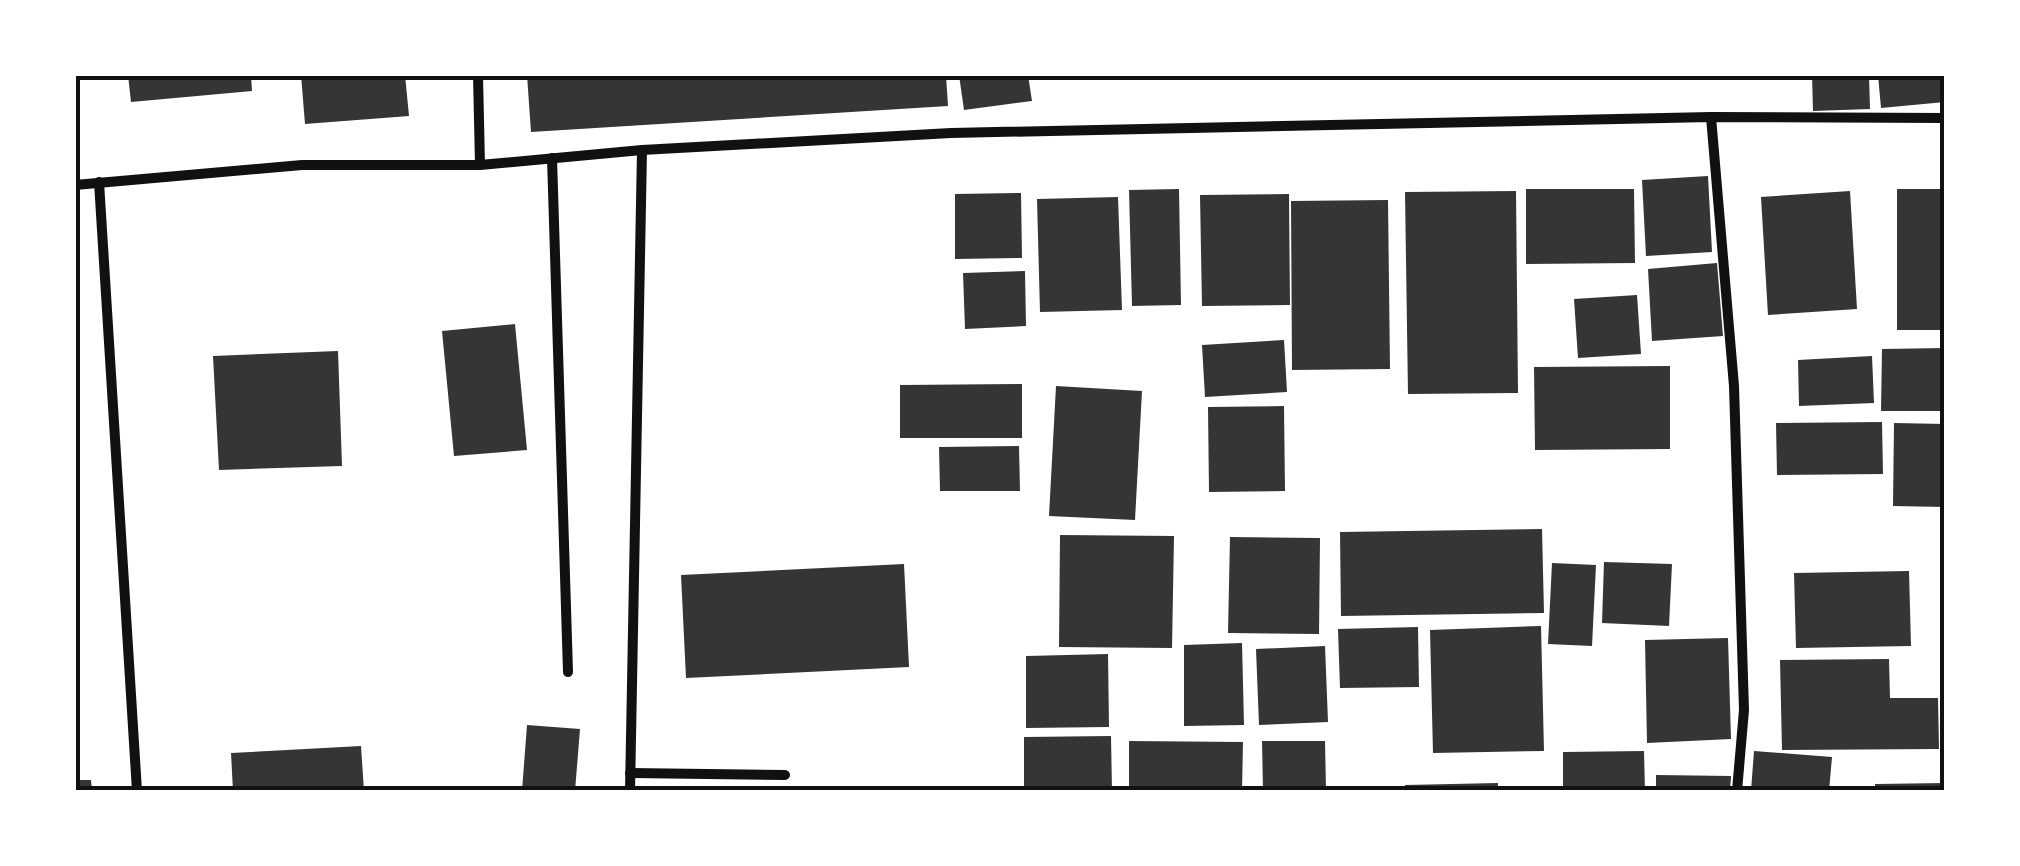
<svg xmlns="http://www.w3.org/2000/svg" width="2020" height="866" viewBox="0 0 2020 866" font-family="'DM Sans',sans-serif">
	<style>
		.building { fill: #353535 }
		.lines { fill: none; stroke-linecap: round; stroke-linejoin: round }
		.minor { stroke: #111; stroke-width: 10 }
		.neatline { fill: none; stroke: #111; stroke-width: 4 }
	</style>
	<rect width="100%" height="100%" fill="#fff"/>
	<g class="building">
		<path d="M128,75H251L252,91L131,102Z"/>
		<path d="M301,75H405L409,116L305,124Z"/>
		<path d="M527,75H946L948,106L531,132Z"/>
		<path d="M959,75H1028L1032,101L964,110Z"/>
		<path d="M1812,75H1869L1870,109L1813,111Z"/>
		<path d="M1878,75H1945V102L1881,108Z"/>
		<path d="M1708,176L1712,252L1646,256L1642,180Z"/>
		<path d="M1179,189L1181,305L1132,306L1129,190Z"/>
		<path d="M1526,189H1634L1635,263L1526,264Z"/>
		<rect x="1897" y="189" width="48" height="141"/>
		<path d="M1516,191L1518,393L1408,394L1405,192Z"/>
		<path d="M1850,191L1857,309L1768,315L1761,197Z"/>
		<path d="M1021,193L1022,258L955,259V194Z"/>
		<path d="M1289,194L1290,305L1202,306L1200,195Z"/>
		<path d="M1118,197L1122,310L1040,312L1037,199Z"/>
		<path d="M1388,200L1390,369L1292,370L1291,201Z"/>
		<path d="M1717,263L1723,336L1652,341L1648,269Z"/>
		<path d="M1025,271L1026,326L965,329L963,273Z"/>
		<path d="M1637,295L1641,354L1578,358L1574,299Z"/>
		<path d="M515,324L527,450L454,456L442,331Z"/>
		<path d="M1284,340L1287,392L1205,397L1202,345Z"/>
		<path d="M1945,348V411H1881L1882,349Z"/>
		<path d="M338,351L342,466L219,470L213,356Z"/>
		<path d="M1872,356L1874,403L1799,406L1798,360Z"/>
		<path d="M1670,366V449L1535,450L1534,367Z"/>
		<path d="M1022,384V438H900V385Z"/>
		<path d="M1056,386L1142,391L1135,520L1049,516Z"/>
		<path d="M1284,406L1285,491L1209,492L1208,407Z"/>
		<path d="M1882,422L1883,474L1777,475L1776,423Z"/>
		<path d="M1894,423L1945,424V507L1893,506Z"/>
		<path d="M1019,446L1020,491H940L939,447Z"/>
		<path d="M1542,529L1544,613L1341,616L1340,532Z"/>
		<path d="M1060,535L1174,536L1172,648L1059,647Z"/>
		<path d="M1230,537L1320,538L1319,634L1228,633Z"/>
		<path d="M1604,562L1672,564L1669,626L1602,623Z"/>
		<path d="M1552,563L1596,565L1592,646L1548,644Z"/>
		<path d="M904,564L909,667L686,678L681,575Z"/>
		<path d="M1909,571L1911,646L1796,648L1794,573Z"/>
		<path d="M1541,626L1544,751L1433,753L1430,630Z"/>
		<path d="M1418,627L1419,687L1340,688L1338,629Z"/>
		<path d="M1728,638L1731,739L1647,743L1645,640Z"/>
		<path d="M1242,643L1244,725L1184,726V645Z"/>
		<path d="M1325,646L1328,722L1259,725L1256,649Z"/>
		<path d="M1108,654L1109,727L1026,728V656Z"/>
		<path d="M1889,659L1890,698H1938L1939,749L1782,750L1780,660Z"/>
		<path d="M527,725L580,729L575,791H522Z"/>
		<path d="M1111,736L1112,791H1024V737Z"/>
		<path d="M1129,741L1243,742L1242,791H1129Z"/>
		<path d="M1262,741H1325L1326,791H1263Z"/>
		<path d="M361,746L364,791H233L231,753Z"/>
		<path d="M1644,751L1645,791H1563V752Z"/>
		<path d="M1754,751L1832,757L1829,791H1751Z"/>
		<path d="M1656,775L1731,776L1730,791H1656Z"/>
		<path d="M75,780H91L92,791H75Z"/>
		<path d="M1498,783V791H1405V785Z"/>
		<path d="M1945,783V791H1875V784Z"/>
	</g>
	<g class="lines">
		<g class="minor">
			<path d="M478,75L480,165"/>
			<path d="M1711,117L1734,386L1744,710L1737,791"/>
			<path d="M552,158L568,672"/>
			<path d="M99,182L137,791"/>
			<path d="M75,185L302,165H480L642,150L951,133L1711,117L1945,118"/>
			<path d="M630,773L785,775"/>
			<path d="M630,791L642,150"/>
		</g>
	</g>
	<rect width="2020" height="866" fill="none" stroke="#ffffff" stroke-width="155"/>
	<rect x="78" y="78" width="1864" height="710" class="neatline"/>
</svg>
